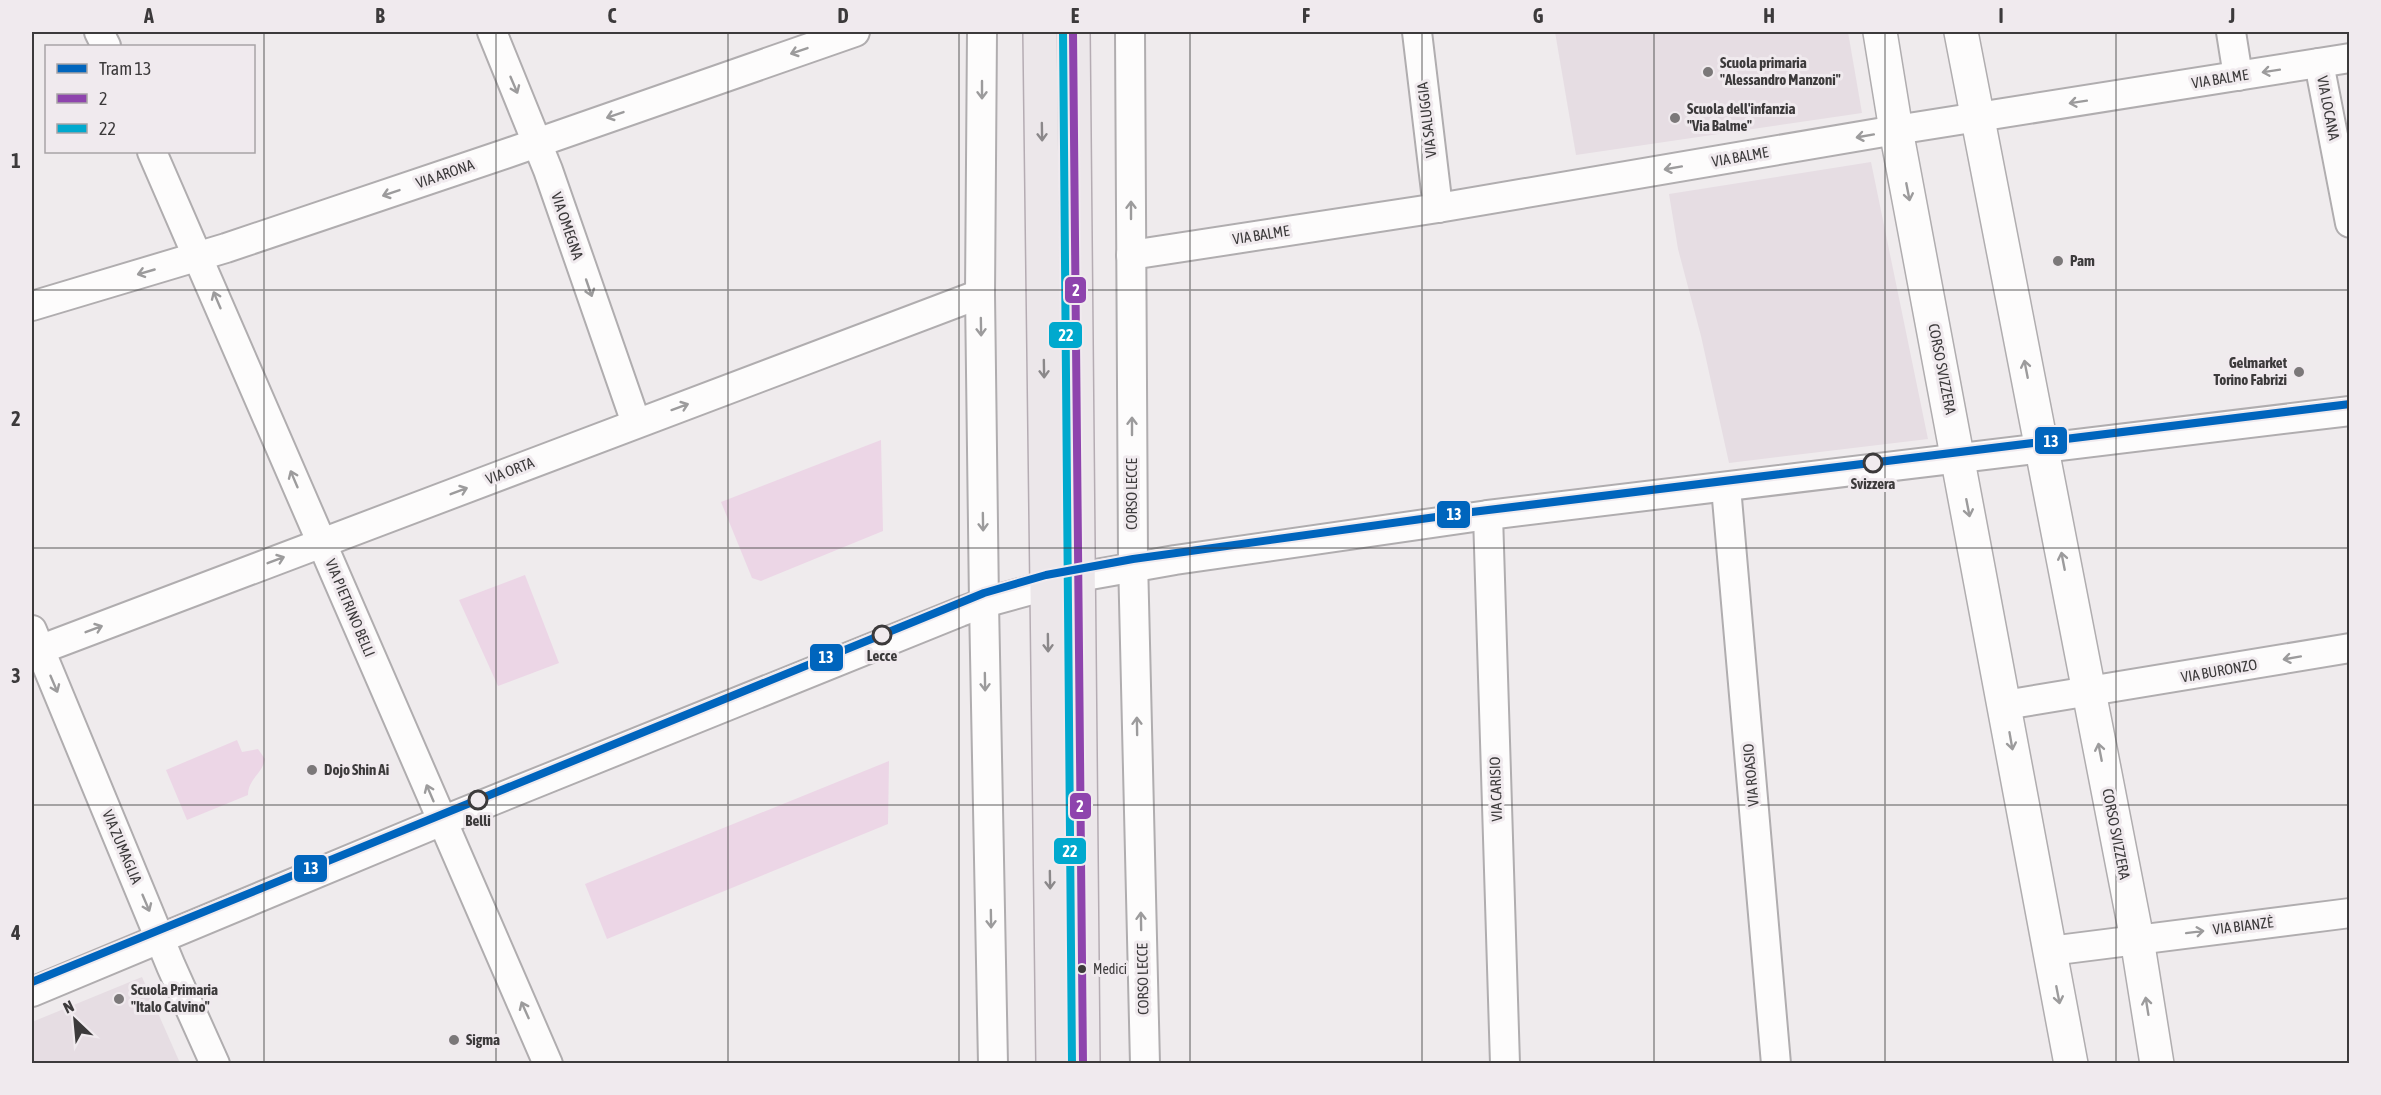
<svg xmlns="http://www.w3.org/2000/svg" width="2381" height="1095" viewBox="0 0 2381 1095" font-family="'Asap Condensed',sans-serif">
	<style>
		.built { fill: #e6dde3 }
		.green { fill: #ecd6e6 }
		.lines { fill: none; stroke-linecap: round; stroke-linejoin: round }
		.minor-casing { stroke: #b0adaf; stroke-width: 32 }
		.tertiary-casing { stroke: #b0adaf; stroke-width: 36 }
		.primary-casing { stroke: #b5acb3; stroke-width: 36 }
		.minor { stroke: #fdfcfc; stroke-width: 28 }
		.tertiary { stroke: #fdfcfc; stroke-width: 33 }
		.primary { stroke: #ece7ea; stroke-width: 33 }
		.bus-1-casing { stroke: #f0eaee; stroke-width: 12 }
		.bus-2-casing { stroke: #f0eaee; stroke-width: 12 }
		.bus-1 { stroke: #8e44ad; stroke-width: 8 }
		.bus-2 { stroke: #00a9ce; stroke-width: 8 }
		.tram-1-casing { stroke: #f0eaee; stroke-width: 12 }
		.tram-1 { stroke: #0065bd; stroke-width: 8 }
		.oneway { stroke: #9c9b9c }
		.oneway2 { stroke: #8b888a }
		.grid { fill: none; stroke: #3c3a3b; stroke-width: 1.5; stroke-opacity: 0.55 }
		.poi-dot { fill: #7b7879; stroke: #f0eaee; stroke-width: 2 }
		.stop-dot { fill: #f0eaee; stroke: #3c3a3b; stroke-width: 3 }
		.bus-dot { fill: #3c3a3b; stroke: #f0eaee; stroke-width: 2 }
		.labels { text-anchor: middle; stroke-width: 6; stroke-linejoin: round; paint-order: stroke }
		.bus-label { font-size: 14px; fill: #3c3a3b; stroke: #f0eaee; text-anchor: start }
		.poi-label { font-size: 15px; font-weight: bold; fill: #3c3a3b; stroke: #f0eaee; text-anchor: start }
		.street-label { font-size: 15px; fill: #3c3a3b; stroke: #f0eaee }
		.stop-label { font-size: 15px; font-weight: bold; fill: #3c3a3b; stroke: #f0eaee }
		.line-badge { stroke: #f0eaee; stroke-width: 2 }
		.badge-label { font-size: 16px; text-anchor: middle; font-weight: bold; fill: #fff }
		.neatline { fill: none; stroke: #3c3a3b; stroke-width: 2 }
		.grid-label { font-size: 20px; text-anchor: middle; font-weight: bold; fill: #3c3a3b }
	</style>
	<rect width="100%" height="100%" fill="#efebed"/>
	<g class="built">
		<path d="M1555,32H1848L1862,113L1576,155Z"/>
		<path d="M1871,162L1928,439L1729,463L1701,336L1678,249L1669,194Z"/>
		<path d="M142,977L180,1063H32V1022Z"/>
	</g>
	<g class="green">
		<path d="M881,440L883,531L761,581L752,578L721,502Z"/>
		<path d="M525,575L559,663L498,686L459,600Z"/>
		<path d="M237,740L242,752L258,749L265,759C263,773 248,779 248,795L187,820L166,770Z"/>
		<path d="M889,761L888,824L607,939L585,884Z"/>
	</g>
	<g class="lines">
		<defs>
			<g id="minor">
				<path d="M99,32L106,46"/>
				<path d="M492,32L548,170L636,423"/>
				<path d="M982,32L980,294L984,603L993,1064"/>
				<path d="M1130,32L1133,559L1145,1064"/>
				<path d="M1417,32L1438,208"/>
				<path d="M2231,32L2238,76"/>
				<path d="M2319,63L2350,223"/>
				<path d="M152,152L548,1064"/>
				<path d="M1131,255L1438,208L1896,130L2350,58"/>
				<path d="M32,306L226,248L505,154L855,32"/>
				<path d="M1726,487L1776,1064"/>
				<path d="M1488,515L1505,1064"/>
				<path d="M32,630L171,966L215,1064"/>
				<path d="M39,650L980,294"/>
				<path d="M2005,705L2350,648"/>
				<path d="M2050,951L2350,913"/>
				<path d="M32,992L442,821L960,612L984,603L1079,577L1175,560L1488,515L2350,411"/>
			</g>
			<g id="tertiary">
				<path d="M1880,32L1896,130L2071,1064"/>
				<path d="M1961,32L2137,939L2157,1064"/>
			</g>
			<g id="primary">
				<path d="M1040,32L1053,1064"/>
				<path d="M1073,32L1083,1064"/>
			</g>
		</defs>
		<use href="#minor" class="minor-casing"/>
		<use href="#tertiary" class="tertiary-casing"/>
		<use href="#primary" class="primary-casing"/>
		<use href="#minor" class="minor"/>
		<use href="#tertiary" class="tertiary"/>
		<use href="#primary" class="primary"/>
		<defs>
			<path id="bus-1" d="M1073,32L1083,1064"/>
			<path id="bus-2" d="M1063,32L1072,1064"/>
		</defs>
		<use href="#bus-1" class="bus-1-casing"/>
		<use href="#bus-2" class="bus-2-casing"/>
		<use href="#bus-1" class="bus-1"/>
		<use href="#bus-2" class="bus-2"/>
		<defs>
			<path id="tram-1" d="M32,982L984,593L1046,575L1133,559L1472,512L2350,404"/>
		</defs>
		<use href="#tram-1" class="tram-1-casing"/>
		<use href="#tram-1" class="tram-1"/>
	</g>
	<defs><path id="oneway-shaft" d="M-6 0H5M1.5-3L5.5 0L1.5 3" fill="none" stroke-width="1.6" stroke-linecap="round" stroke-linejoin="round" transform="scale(1.5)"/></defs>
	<g class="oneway">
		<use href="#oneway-shaft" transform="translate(799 51) rotate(161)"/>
		<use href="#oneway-shaft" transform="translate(2271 71) rotate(171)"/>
		<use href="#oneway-shaft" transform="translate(514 85) rotate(67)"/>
		<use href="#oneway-shaft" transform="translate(982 90) rotate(90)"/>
		<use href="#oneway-shaft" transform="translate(2078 102) rotate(171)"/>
		<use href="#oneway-shaft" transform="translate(615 115) rotate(161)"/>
		<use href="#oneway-shaft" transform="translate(1865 136) rotate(170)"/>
		<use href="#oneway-shaft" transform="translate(1673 168) rotate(170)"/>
		<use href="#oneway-shaft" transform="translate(1908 192) rotate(79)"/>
		<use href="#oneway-shaft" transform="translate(391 193) rotate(161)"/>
		<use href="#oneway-shaft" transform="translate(1131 210) rotate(-90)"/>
		<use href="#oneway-shaft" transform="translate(146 272) rotate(164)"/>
		<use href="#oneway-shaft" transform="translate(589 288) rotate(71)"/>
		<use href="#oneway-shaft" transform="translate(217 300) rotate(-113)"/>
		<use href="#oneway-shaft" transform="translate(981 327) rotate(89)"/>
		<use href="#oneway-shaft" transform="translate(2026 369) rotate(-101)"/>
		<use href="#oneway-shaft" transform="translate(680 407) rotate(-20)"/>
		<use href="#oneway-shaft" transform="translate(1132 426) rotate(-90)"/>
		<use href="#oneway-shaft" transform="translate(294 479) rotate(-113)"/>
		<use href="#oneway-shaft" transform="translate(459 491) rotate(-21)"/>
		<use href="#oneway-shaft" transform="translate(1968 508) rotate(79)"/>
		<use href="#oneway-shaft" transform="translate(983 522) rotate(89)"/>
		<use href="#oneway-shaft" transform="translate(276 560) rotate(-21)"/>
		<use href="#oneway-shaft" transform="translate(2063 561) rotate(-101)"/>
		<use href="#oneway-shaft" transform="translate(94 629) rotate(-21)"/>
		<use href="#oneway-shaft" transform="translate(2292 658) rotate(170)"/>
		<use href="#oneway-shaft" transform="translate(985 682) rotate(89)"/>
		<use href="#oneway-shaft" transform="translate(54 684) rotate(67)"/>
		<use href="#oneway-shaft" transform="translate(1137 726) rotate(-91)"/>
		<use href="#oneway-shaft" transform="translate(2011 741) rotate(80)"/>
		<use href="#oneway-shaft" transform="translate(2100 752) rotate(-101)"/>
		<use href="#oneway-shaft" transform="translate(430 793) rotate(-113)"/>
		<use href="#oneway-shaft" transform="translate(146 903) rotate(67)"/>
		<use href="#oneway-shaft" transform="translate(991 919) rotate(89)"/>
		<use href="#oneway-shaft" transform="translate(1141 921) rotate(-91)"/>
		<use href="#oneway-shaft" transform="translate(2195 932) rotate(-7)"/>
		<use href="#oneway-shaft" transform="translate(2058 995) rotate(79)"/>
		<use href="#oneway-shaft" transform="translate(2147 1006) rotate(-99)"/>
		<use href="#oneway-shaft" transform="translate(525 1010) rotate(-114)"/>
	</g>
	<g class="oneway2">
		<use href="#oneway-shaft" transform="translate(1042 132) rotate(89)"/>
		<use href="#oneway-shaft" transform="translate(1044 369) rotate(89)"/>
		<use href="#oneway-shaft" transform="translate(1048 643) rotate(89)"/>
		<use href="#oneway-shaft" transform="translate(1050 880) rotate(89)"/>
	</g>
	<path class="grid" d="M264,32V1064M496,32V1064M728,32V1064M959,32V1064M1190,32V1064M1422,32V1064M1654,32V1064M1885,32V1064M2116,32V1064M32,290H2350M32,548H2350M32,805H2350"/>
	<g class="poi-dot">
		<circle cx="1708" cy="72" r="6"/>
		<circle cx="1675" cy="118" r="6"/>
		<circle cx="2058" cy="261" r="6"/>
		<circle cx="2299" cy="372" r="6"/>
		<circle cx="312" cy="770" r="6"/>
		<circle cx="119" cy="999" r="6"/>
		<circle cx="454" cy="1040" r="6"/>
	</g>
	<g class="stop-dot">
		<circle cx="1873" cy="463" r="9"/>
		<circle cx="882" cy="635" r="9"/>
		<circle cx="478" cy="800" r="9"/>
	</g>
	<circle class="bus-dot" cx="1082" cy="969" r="5"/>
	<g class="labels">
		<g class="bus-label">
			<text x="1093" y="974">Medici</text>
		</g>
		<g class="poi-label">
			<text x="1720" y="68">Scuola primaria<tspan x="1720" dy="17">"Alessandro Manzoni"</tspan></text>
			<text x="1687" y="114">Scuola dell'infanzia<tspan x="1687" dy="17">"Via Balme"</tspan></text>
			<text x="2070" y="266">Pam</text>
			<text x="2287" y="368" text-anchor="end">Gelmarket<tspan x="2287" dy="17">Torino Fabrizi</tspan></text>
			<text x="324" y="775">Dojo Shin Ai</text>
			<text x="131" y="995">Scuola Primaria<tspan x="131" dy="17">"Italo Calvino"</tspan></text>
			<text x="466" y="1045">Sigma</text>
		</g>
		<g class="street-label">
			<text transform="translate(2220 79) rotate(-9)" y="5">VIA BALME</text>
			<text transform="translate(2328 108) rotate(79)" y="5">VIA LOCANA</text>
			<text transform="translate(1427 120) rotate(-97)" y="5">VIA SALUGGIA</text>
			<text transform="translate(1740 157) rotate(-10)" y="5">VIA BALME</text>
			<text transform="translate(445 174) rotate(-19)" y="5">VIA ARONA</text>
			<text transform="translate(567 226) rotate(71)" y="5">VIA OMEGNA</text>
			<text transform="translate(1261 235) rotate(-9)" y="5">VIA BALME</text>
			<text transform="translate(1942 369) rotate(79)" y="5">CORSO SVIZZERA</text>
			<text transform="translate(510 471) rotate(-21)" y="5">VIA ORTA</text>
			<text transform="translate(1132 494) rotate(-90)" y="5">CORSO LECCE</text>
			<text transform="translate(350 608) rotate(67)" y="5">VIA PIETRINO BELLI</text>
			<text transform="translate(2219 671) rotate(-10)" y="5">VIA BURONZO</text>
			<text transform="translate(1751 775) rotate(-95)" y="5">VIA ROASIO</text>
			<text transform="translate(1496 789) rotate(-92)" y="5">VIA CARISIO</text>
			<text transform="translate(2116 834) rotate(79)" y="5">CORSO SVIZZERA</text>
			<text transform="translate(122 847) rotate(67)" y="5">VIA ZUMAGLIA</text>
			<text transform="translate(2243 926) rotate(-7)" y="5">VIA BIANZÈ</text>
			<text transform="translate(1143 979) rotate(-91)" y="5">CORSO LECCE</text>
		</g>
		<g class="stop-label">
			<text x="1873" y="489">Svizzera</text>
			<text x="882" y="661">Lecce</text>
			<text x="478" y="826">Belli</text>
		</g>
	</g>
	<g class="line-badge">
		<rect x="1064" y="276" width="23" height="28" rx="6" fill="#8e44ad"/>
		<rect x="1048" y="321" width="35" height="28" rx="6" fill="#00a9ce"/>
		<rect x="2034" y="426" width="34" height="29" rx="6" fill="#0065bd"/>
		<rect x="1436" y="500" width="35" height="29" rx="6" fill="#0065bd"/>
		<rect x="809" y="643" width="35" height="29" rx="6" fill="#0065bd"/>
		<rect x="1069" y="792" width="23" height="28" rx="6" fill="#8e44ad"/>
		<rect x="1053" y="837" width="34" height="28" rx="6" fill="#00a9ce"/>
		<rect x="293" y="854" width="35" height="29" rx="6" fill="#0065bd"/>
	</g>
	<g class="badge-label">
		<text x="1076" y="296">2</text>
		<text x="1066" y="341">22</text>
		<text x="2051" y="447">13</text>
		<text x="1454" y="520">13</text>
		<text x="826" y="663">13</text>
		<text x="1080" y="812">2</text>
		<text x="1070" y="857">22</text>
		<text x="311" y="874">13</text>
	</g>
	<rect width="2381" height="1095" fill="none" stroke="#f0eaee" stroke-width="66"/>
	<rect x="45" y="45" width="210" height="108" fill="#f0eaee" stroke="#a8a4a6" stroke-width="1.5"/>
	<rect x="57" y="64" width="30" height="9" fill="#0065bd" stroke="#a8a4a6" stroke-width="1.5"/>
	<text x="99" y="75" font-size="18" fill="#3c3a3b">Tram 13</text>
	<rect x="57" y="94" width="30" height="9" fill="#8e44ad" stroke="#a8a4a6" stroke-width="1.5"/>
	<text x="99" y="105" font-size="18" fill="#3c3a3b">2</text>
	<rect x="57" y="124" width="30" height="9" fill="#00a9ce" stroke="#a8a4a6" stroke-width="1.5"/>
	<text x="99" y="135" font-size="18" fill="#3c3a3b">22</text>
	<g transform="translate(75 1020) rotate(334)" stroke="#f0eaee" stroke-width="4.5" paint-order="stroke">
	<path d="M0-4.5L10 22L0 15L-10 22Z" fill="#3c3a3b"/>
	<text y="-9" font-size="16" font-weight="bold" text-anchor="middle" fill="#3c3a3b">N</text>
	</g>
	<rect x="33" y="33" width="2315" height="1029" class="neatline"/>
	<g class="grid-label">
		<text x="149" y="23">A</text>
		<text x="380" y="23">B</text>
		<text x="612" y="23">C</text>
		<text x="843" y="23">D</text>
		<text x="1075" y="23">E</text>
		<text x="1306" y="23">F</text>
		<text x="1538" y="23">G</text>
		<text x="1769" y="23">H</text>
		<text x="2001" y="23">I</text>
		<text x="2232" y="23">J</text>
		<text x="16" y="168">1</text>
		<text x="16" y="426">2</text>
		<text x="16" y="683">3</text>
		<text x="16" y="940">4</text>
	</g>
</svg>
